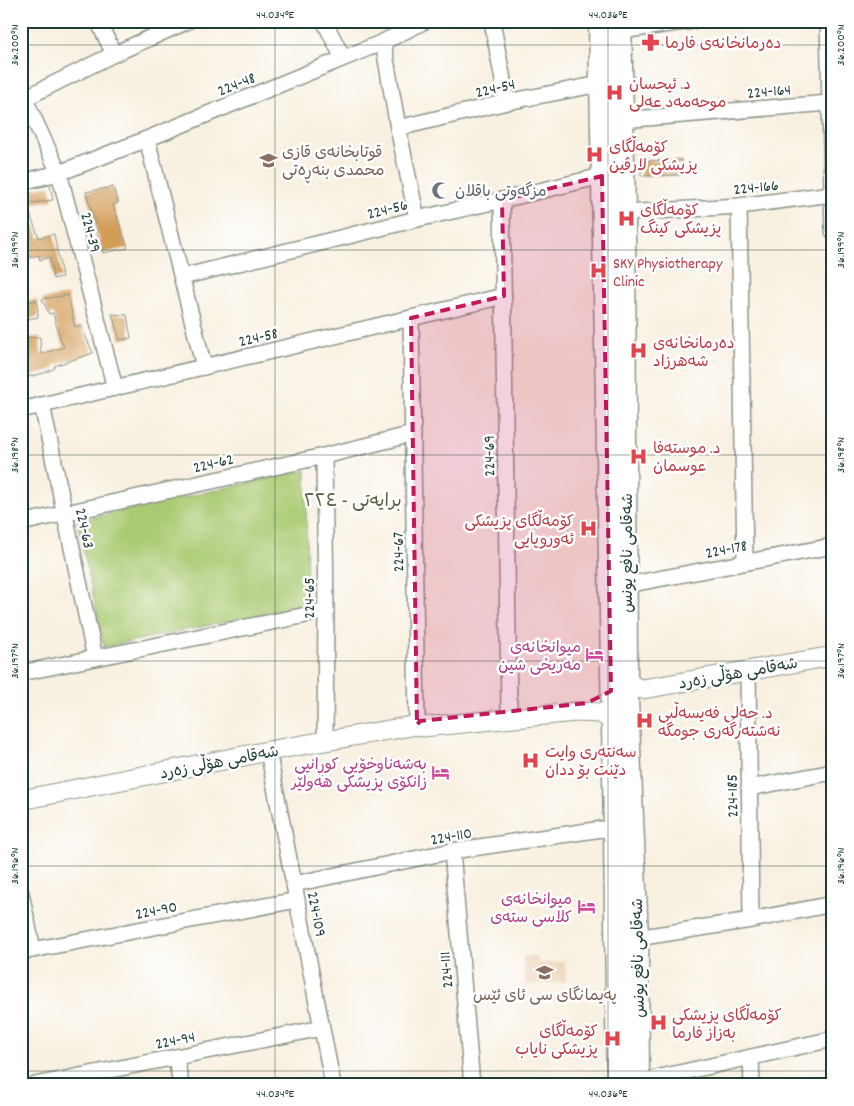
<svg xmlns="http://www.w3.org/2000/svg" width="854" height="1106" viewBox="0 0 854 1106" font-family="Dekko,'Playpen Sans Arabic',sans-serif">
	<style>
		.built { fill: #eed6bb }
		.green { fill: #abca72; stroke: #658453 }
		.building { fill: #d39d58 }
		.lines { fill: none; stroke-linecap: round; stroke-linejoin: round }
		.minor-casing { stroke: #8c968a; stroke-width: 18 }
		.tertiary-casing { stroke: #8c968a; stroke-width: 21 }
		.primary-casing { stroke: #8c968a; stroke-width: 25 }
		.minor { stroke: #fff; stroke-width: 15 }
		.tertiary { stroke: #fff; stroke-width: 19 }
		.primary { stroke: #fff; stroke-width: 22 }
		.marked { fill: #c2185b; fill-opacity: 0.2; stroke: #c2185b; stroke-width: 4; stroke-dasharray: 10 6; stroke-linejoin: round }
		.ticks { fill: none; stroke: #1f3d34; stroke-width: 1; stroke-opacity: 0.45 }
		.labels { text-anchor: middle; stroke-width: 5; stroke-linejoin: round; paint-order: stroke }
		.health-label { font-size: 16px; fill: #be3a42; stroke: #fff; text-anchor: start }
		.street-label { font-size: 16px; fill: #1f3d34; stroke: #fff }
		.education-label { font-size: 16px; fill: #785e54; stroke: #fff; text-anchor: start }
		.worship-label { font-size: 16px; fill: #5b616d; stroke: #fff; text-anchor: start }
		.hotel-label { font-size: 16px; fill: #b23c85; stroke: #fff; text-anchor: end }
		.neighbourhood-label { font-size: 18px; fill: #5e5f41; stroke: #fff }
		.neatline { fill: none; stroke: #1f3d34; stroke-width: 2 }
		.ticks-label { font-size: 12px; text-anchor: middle; fill: #1f3d34 }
	</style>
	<rect width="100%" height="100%" fill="#fff"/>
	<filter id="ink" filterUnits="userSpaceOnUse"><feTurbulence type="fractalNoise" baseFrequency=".02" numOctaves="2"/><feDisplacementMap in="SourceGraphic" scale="10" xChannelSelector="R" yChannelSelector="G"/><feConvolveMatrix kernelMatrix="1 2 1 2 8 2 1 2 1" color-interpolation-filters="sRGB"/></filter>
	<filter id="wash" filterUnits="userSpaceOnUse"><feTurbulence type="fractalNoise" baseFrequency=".0096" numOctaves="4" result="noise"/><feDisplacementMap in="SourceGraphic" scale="20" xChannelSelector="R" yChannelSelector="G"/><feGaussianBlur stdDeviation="1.12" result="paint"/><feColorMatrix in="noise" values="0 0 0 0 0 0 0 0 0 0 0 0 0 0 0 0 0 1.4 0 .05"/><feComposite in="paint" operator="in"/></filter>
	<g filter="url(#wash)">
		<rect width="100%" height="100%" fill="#f8f0e0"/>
		<path class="built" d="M537,955L538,963L565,961L566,982L525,985L523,956Z"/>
		<path class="green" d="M306,470L307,605L104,647L77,521Z"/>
		<g id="blocks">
			<g class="building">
				<path d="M682,160V175L641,176V161Z"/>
				<path d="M50,185L53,200L26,204L39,238L54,234L62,277L53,279L50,257L40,260L39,255L21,260V191Z"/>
				<path d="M113,187L118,203L113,205L128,248L103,253L86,192Z"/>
				<path d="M68,295L75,327L81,326L93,353L54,366L55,368L44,373L28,377L27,349L21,350V338L40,337L41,354L64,347L59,335L53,313L49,314L42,299Z"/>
				<path d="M37,300L38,317L28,319L22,302Z"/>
				<path d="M112,314L127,315L131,338L120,340Z"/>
			</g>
		</g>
	</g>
	<g filter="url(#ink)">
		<use href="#blocks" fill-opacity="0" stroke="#8c968a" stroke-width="1"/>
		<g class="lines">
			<defs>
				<g id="minor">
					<path d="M98,21L114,54"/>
					<path d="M324,21L343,58"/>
					<path d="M492,21L507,102"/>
					<path d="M828,21L833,231"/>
					<path d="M620,31L692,21"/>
					<path d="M383,42L398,128L417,219"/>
					<path d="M21,91L59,173L115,388"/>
					<path d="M25,98L114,54L188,21"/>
					<path d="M622,120L829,103"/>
					<path d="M398,128L507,102L600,84"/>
					<path d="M147,139L204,367"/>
					<path d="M21,182L59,173L147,139L383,42L425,21"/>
					<path d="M502,200L509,710"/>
					<path d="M739,206L745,562"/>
					<path d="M624,213L739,206L832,194"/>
					<path d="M182,277L417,219L502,200L602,176"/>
					<path d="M411,318L417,725"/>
					<path d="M42,405L95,658"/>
					<path d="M21,410L504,296"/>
					<path d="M324,456L326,611L325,741"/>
					<path d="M21,523L324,456L413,434"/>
					<path d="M626,585L833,546"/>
					<path d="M748,671L751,920"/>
					<path d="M21,673L326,611"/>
					<path d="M268,751L333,1085"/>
					<path d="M749,788L833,772"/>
					<path d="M452,851L472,1085"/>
					<path d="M294,884L452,851L602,829L615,832"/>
					<path d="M21,893L33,950"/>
					<path d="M637,938L751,920L833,904"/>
					<path d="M21,952L297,900"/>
					<path d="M176,1057L181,1085"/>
					<path d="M751,1058L752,1085"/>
					<path d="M638,1082L833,1039"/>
					<path d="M35,1085L322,1028"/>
				</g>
				<g id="tertiary">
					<path d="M626,675C629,684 634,688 643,689L833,656"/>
					<path d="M21,800L268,751L417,725L423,727L575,712L601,713L612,721"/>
				</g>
				<g id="primary">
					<path d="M600,21L615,832L618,1085"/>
					<path d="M620,21L624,213L626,675L637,938L638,1085"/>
				</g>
			</defs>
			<use href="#minor" class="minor-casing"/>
			<use href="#tertiary" class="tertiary-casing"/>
			<use href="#primary" class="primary-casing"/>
			<use href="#minor" class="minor"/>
			<use href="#tertiary" class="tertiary"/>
			<use href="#primary" class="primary"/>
		</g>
	</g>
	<path class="marked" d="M602,176L611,691L587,703L420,721L417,725L411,318L504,296L502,200Z"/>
	<path class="ticks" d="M275,21V1085M608,21V1085M21,45H833M21,250H833M21,455H833M21,661H833M21,866H833M21,1071H833"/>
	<defs>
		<symbol id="pharmacy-bare" viewBox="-9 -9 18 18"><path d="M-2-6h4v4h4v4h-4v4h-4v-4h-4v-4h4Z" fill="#e0444e" stroke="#fff" stroke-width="2.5" paint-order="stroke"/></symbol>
		<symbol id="hospital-bare" viewBox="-9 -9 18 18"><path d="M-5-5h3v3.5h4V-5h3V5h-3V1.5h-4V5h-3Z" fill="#e0444e" stroke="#fff" stroke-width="2.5" paint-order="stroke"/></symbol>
		<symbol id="school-bare" viewBox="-9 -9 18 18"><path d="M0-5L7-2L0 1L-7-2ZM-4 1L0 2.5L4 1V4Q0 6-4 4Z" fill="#8d6e63" stroke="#fff" stroke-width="2.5" paint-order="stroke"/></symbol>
		<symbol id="mosque-bare" viewBox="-9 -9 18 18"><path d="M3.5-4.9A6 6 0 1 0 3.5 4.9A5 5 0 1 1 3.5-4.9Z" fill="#6b7280" stroke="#fff" stroke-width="2.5" paint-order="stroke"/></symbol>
		<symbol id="hotel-bare" viewBox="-9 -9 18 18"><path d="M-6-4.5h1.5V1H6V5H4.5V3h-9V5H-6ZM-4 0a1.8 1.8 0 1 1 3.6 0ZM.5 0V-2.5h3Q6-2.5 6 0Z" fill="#d1479c" stroke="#fff" stroke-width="2.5" paint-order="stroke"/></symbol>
	</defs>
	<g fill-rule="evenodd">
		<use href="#pharmacy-bare" x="638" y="30" width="25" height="25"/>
		<use href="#hospital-bare" x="602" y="80" width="25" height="25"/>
		<use href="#hospital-bare" x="582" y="142" width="25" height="25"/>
		<use href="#school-bare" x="256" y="148" width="25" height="25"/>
		<use href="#mosque-bare" x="428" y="178" width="25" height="25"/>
		<use href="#hospital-bare" x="614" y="206" width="25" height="25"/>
		<use href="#hospital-bare" x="586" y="258" width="25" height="25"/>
		<use href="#hospital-bare" x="626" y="338" width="25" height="25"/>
		<use href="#hospital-bare" x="626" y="444" width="25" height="25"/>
		<use href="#hospital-bare" x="576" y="516" width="25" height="25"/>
		<use href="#hotel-bare" x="582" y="642" width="25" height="25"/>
		<use href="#hospital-bare" x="632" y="708" width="25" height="25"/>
		<use href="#hospital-bare" x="518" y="748" width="25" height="25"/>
		<use href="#hotel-bare" x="428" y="760" width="25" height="25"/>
		<use href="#hotel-bare" x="574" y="894" width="25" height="25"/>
		<use href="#school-bare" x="532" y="960" width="25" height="25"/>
		<use href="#hospital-bare" x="646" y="1010" width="25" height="25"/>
		<use href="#hospital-bare" x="600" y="1026" width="25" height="25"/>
	</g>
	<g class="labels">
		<g class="health-label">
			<text x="665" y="48">دەرمانخانەی فارما</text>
			<text x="629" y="89">د. ئیحسان<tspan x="629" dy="18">موحەمەد عەلی</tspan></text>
			<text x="609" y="152">کۆمەڵگای<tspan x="609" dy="18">پزیشکی لارڤین</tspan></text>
			<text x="640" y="215">کۆمەڵگای<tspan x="640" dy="18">پزیشکی کینگ</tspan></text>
			<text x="613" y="268">SKY Physiotherapy<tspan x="613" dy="18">Clinic</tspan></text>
			<text x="653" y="348">دەرمانخانەی<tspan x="653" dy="18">شەهرزاد</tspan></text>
			<text x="653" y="453">د. موستەفا<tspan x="653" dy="18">عوسمان</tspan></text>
			<text x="574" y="526" text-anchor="end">کۆمەڵگای پزیشکی<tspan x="574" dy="18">ئەوروپایی</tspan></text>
			<text x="658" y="718">د. حەلی فەیسەڵیی<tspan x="658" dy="18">نەشتەرگەری جومگە</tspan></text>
			<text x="545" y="757">سەنتەری وایت<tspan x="545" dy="18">دێنت بۆ ددان</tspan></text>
			<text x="672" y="1020">کۆمەڵگای پزیشکی<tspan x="672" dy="18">بەزاز فارما</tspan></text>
			<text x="598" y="1036" text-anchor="end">کۆمەڵگای<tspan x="598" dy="18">پزیشکی نایاب</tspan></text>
		</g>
		<g class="street-label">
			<text transform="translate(236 83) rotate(-22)" y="6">224-48</text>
			<text transform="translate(495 87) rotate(-13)" y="6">224-54</text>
			<text transform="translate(769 90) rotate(-5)" y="6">224-164</text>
			<text transform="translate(756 186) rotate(-6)" y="6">224-166</text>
			<text transform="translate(387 208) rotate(-14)" y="6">224-56</text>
			<text transform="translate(92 232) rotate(75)" y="6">224-39</text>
			<text transform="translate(258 336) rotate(-13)" y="6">224-58</text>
			<text transform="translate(488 456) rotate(-91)" y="6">224-69</text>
			<text transform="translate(213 462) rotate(-13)" y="6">224-62</text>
			<text transform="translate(86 528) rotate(78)" y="6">224-63</text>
			<text transform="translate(726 548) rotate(-11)" y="6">224-178</text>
			<text transform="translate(397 552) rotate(-91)" y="6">224-67</text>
			<text transform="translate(626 553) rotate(-90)" y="6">شەقامی نافع یونس</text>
			<text transform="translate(308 598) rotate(-90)" y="6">224-65</text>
			<text transform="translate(738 672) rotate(-10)" y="6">شەقامی هۆڵی زەرد</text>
			<text transform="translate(219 761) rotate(-11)" y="6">شەقامی هۆڵی زەرد</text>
			<text transform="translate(731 796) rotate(-91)" y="6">224-185</text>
			<text transform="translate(451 835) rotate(-10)" y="6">224-110</text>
			<text transform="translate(156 909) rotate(-11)" y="6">224-90</text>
			<text transform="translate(318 914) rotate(79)" y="6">224-109</text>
			<text transform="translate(637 958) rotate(-91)" y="6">شەقامی نافع یونس</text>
			<text transform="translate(445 970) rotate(-95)" y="6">224-111</text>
			<text transform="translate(175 1039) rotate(-11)" y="6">224-94</text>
		</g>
		<g class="education-label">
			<text x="282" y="157">قوتابخانەی قازی<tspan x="282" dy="18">محمدی بنەڕەتی</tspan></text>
			<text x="545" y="1000" text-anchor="middle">پەیمانگای سی ئای ئێس</text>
		</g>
		<g class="worship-label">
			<text x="455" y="196">مزگه‌وتی باقلان</text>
		</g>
		<g class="hotel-label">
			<text x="581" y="652">میوانخانەی<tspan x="581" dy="18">مەریخی شین</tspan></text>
			<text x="427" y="769">بەشەناوخۆیی کوڕانیی<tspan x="427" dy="18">زانکۆی پزیشکی هەولێر</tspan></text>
			<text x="572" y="904">میوانخانەی<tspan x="572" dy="18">کلاسی ستەی</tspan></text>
		</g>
		<g class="neighbourhood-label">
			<text x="353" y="506">برایەتی - ٢٢٤</text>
		</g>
	</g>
	<rect width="854" height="1106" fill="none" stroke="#fff" stroke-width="55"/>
	<rect x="28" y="28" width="798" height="1050" class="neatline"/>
	<g class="ticks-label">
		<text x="275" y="18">44.034°E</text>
		<text x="608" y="18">44.036°E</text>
		<text transform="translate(14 45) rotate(-90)" y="4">36.200°N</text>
		<text transform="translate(840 45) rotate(-90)" y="4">36.200°N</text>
		<text transform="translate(14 250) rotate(-90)" y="4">36.199°N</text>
		<text transform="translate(840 250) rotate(-90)" y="4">36.199°N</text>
		<text transform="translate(14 455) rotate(-90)" y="4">36.198°N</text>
		<text transform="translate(840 455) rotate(-90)" y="4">36.198°N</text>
		<text transform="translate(14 661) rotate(-90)" y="4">36.197°N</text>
		<text transform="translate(840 661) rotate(-90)" y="4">36.197°N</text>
		<text transform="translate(14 866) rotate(-90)" y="4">36.196°N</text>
		<text transform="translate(840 866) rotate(-90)" y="4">36.196°N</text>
		<text x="275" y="1097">44.034°E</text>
		<text x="608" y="1097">44.036°E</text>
	</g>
</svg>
